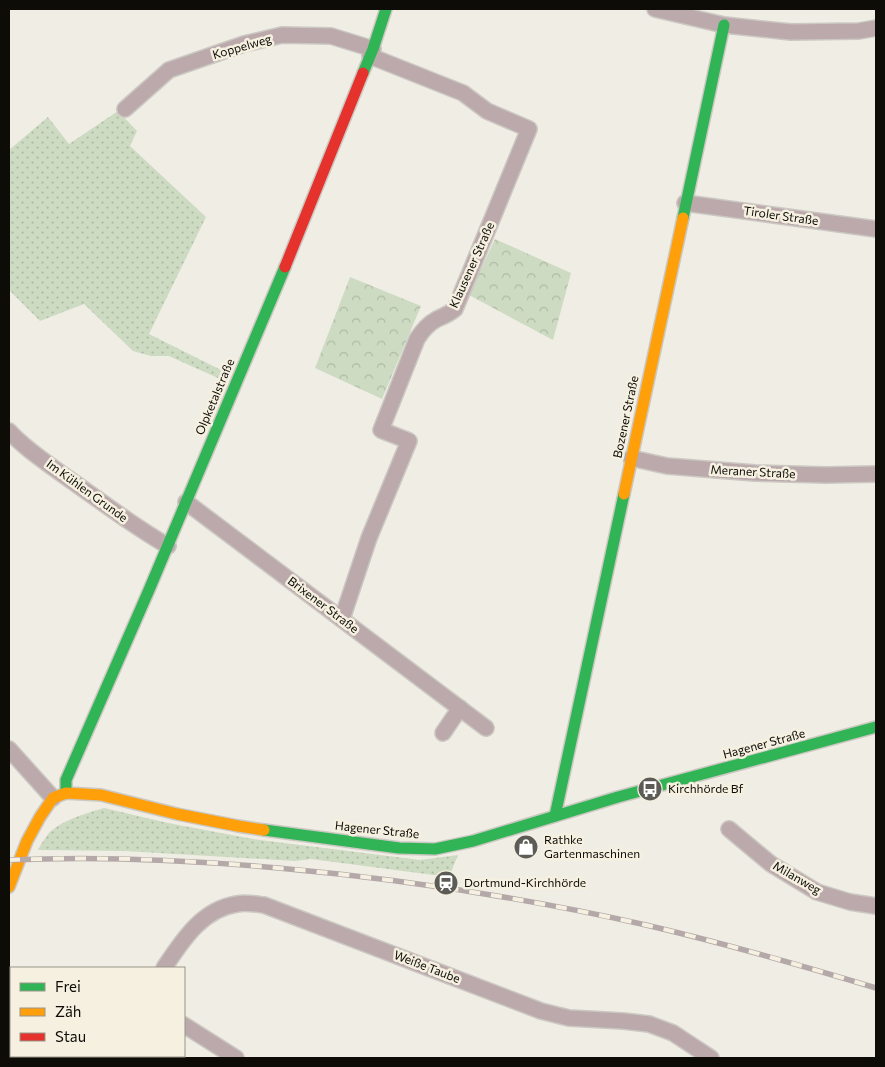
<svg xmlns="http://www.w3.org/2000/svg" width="885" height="1067" viewBox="0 0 885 1067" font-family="Commissioner,sans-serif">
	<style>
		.grass { fill: url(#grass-dots) }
		.forest { fill: url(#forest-crowns) }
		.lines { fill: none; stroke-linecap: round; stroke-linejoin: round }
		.street-casing { stroke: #cbc8c2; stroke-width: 18 }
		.fast-casing { stroke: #cbc8c2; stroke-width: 14 }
		.slow-casing { stroke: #cbc8c2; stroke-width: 14 }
		.jam-casing { stroke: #cbc8c2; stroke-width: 14 }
		.street { stroke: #bba9ac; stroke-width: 15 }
		.fast { stroke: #30b455; stroke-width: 11 }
		.slow { stroke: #ff9f0a; stroke-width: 11 }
		.jam { stroke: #e5322d; stroke-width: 11 }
		.rail-casing { stroke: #b4a9a8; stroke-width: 5.5 }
		.rail { stroke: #f5f0e0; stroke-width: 4; stroke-dasharray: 11; stroke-linecap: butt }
		.labels { text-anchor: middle; stroke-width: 5; stroke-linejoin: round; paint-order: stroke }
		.street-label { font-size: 12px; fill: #0e0c07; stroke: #f5f0e0 }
		.poi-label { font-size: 12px; fill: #0e0c07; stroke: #f5f0e0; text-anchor: start }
	</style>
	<defs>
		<pattern id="grass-dots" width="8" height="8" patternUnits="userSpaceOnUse" patternTransform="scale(1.25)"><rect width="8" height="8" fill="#cddbc2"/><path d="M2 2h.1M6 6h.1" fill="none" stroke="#afbba5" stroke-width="1.8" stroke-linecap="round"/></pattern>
		<pattern id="forest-crowns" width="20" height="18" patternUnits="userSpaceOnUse" patternTransform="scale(1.25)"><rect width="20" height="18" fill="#cddbc2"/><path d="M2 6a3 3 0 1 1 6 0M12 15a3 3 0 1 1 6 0" fill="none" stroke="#afbba5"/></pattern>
	</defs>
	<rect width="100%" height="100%" fill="#f0ede5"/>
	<g class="grass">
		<path d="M118,111L137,131L130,146L206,217L149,334L223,371L220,379L169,356H151L133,351L84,304L40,321L9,290V150L48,117L69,144Z"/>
		<path d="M104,808L168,823L253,839L420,860L458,855L449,877L311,859L295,861L125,851L38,850C41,844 45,838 49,833C62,820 87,813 104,808Z"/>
	</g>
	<g class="forest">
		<path d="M495,239L571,273L553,340L469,295Z"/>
		<path d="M350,277L421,306L382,399L315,368Z"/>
	</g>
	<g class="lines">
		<defs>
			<g id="street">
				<path d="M655,9L724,25L791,32L859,31L876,28"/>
				<path d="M125,109L169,70L244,44L282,35L331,36L373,49"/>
				<path d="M685,203L876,229"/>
				<path d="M9,431C25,449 50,465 69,479C102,502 133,526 168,546"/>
				<path d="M631,458L667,466L755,473L826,475L876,474"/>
				<path d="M186,502L486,728"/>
				<path d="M342,619L369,538L409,441L381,430L417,339C422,331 428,324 437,319C444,316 449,314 455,309L529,129L487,111L463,93L370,56"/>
				<path d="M443,733L460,708"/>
				<path d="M9,749L53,798"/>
				<path d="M729,829L771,864L817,892L850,902L876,906"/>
				<path d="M164,968C182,941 202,909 237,904C245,902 255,904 264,905L541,1011L569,1018L623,1021L649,1024L673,1033L711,1058"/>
				<path d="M184,1025L236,1058"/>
				<path d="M9,1052L11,1051"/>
			</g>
			<g id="fast">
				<path d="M363,73L373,49L386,9"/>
				<path d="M683,218L724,25"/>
				<path d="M66,793V780L149,590L285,267"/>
				<path d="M555,816L624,494"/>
				<path d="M264,830L399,848L435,849L473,841L618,797L876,727"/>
			</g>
			<g id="slow">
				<path d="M624,494L683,218"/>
				<path d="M9,887L27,841L40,817L53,798L66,793L101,795L177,814L238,826L264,830"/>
			</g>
			<path id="jam" d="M285,267L363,73"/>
		</defs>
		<use href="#street" class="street-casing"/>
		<use href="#fast" class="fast-casing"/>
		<use href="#slow" class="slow-casing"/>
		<use href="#jam" class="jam-casing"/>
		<use href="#street" class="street"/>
		<use href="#fast" class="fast"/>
		<use href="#slow" class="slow"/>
		<use href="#jam" class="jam"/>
		<defs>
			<path id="rail" d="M9,860C99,856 189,860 278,868C402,879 525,898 646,925C723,943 800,965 876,988"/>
		</defs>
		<use href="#rail" class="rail-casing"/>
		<use href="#rail" class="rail"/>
	</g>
	<defs>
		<symbol id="bus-disc" viewBox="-11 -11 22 22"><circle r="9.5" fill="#5d5b55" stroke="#f5f0e0"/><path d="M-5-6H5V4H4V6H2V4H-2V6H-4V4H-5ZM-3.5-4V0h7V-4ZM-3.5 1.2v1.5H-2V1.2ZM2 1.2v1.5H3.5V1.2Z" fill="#fff"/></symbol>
		<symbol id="shop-disc" viewBox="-11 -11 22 22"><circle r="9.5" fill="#5d5b55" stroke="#f5f0e0"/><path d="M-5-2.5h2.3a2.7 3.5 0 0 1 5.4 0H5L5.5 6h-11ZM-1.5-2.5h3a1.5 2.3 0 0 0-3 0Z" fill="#fff"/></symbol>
		<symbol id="station-disc" viewBox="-11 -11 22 22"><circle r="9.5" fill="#5d5b55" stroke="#f5f0e0"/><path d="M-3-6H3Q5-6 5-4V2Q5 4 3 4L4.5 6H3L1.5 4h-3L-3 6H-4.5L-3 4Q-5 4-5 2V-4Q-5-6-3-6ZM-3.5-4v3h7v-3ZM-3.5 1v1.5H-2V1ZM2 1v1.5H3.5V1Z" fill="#fff"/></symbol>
	</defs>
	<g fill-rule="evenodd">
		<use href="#bus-disc" x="636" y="775" width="28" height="28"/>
		<use href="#shop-disc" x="512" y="833" width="28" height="28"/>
		<use href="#station-disc" x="432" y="869" width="28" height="28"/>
	</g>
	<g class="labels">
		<g class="street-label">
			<text transform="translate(242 47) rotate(-16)" y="4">Koppelweg</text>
			<text transform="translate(781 216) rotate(8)" y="4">Tiroler Straße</text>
			<text transform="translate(472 265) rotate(-66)" y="4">Klausener Straße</text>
			<text transform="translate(215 397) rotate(-67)" y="4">Olpketalstraße</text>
			<text transform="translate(626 417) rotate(-78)" y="4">Bozener Straße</text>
			<text transform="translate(753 472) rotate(3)" y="4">Meraner Straße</text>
			<text transform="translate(87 491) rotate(36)" y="4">Im Kühlen Grunde</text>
			<text transform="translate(323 605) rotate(37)" y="4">Brixener Straße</text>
			<text transform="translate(764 744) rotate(-15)" y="4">Hagener Straße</text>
			<text transform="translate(377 830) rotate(6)" y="4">Hagener Straße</text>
			<text transform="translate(797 878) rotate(30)" y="4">Milanweg</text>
			<text transform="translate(427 967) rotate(21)" y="4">Weiße Taube</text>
		</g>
		<g class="poi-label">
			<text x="668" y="793">Kirchhörde Bf</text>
			<text x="544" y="844">Rathke<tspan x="544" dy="14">Gartenmaschinen</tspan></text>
			<text x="464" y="887">Dortmund-Kirchhörde</text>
		</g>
	</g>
	<rect width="885" height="1067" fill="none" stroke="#0e0c07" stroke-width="20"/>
	<rect x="10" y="967" width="175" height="90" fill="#f5f0e0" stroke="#999589"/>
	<rect x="20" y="983" width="25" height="8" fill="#30b455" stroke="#999589"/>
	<text x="55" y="992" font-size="15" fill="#0e0c07">Frei</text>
	<rect x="20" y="1008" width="25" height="8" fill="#ff9f0a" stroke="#999589"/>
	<text x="55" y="1017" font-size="15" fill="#0e0c07">Zäh</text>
	<rect x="20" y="1033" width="25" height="8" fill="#e5322d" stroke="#999589"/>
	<text x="55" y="1042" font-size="15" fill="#0e0c07">Stau</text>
</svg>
